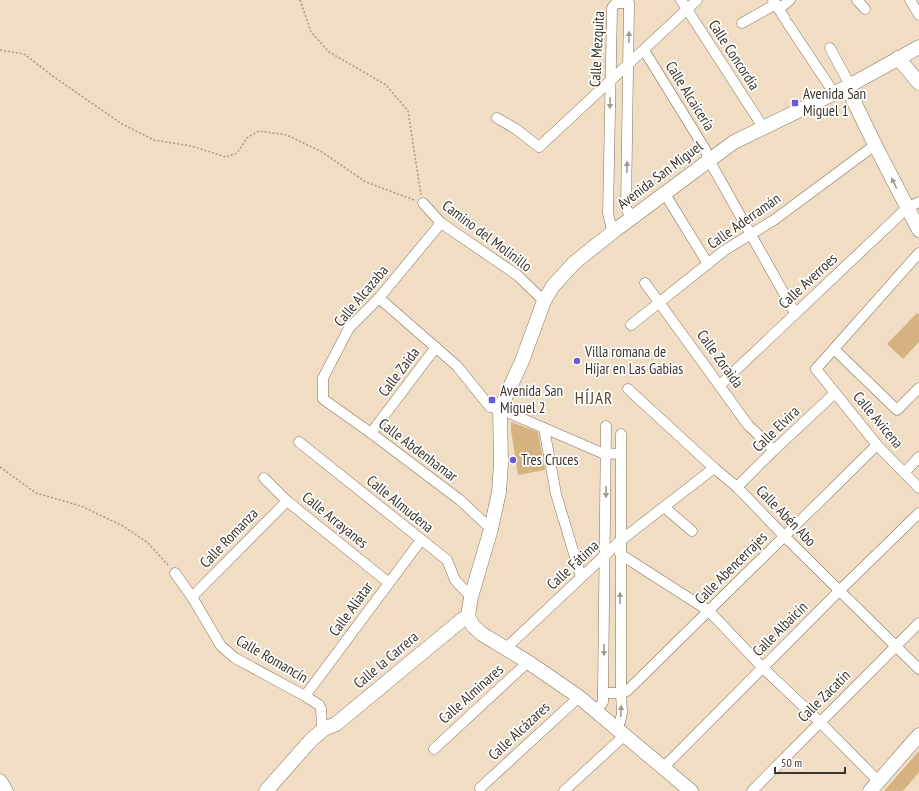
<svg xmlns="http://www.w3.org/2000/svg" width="919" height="791" viewBox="0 0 919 791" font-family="'PT Sans Narrow',sans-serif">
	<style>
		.green { fill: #d5b27f }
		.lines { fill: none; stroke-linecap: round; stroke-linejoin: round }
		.street-casing { stroke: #84735b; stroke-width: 11 }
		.secondary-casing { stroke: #84735b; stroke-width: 15 }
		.path { stroke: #a89986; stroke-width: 1.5; stroke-dasharray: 2 2; stroke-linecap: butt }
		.street { stroke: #fff; stroke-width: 10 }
		.secondary { stroke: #fff; stroke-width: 14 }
		.oneway { fill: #9e9a95 }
		.poi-dot { fill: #695bd4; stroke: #fff; stroke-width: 1.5 }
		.labels { text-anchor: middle; stroke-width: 3.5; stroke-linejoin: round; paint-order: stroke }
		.street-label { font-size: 15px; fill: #3c352b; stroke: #fff }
		.poi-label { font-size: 15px; fill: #3c352b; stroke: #fff; text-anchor: start }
		.quarter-label { font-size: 17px; letter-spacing: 1px; fill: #54452f; stroke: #fff }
	</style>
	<rect width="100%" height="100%" fill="#f0ddc3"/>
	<g class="green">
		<path d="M917,313L919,315V342L903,359L887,344Z"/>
		<path d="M511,422L538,432L545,470L518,475L511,430Z"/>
		<path d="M919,751V772L903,791H884Z"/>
	</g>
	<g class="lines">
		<defs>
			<g id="street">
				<path d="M681,0L763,127"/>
				<path d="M773,0L785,19"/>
				<path d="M857,0L865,9"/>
				<path d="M910,0L919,15"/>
				<path d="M779,9L790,0"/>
				<path d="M742,23L776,4"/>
				<path d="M788,24L834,93"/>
				<path d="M830,48L850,85"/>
				<path d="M644,50L705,149L709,160L795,313"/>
				<path d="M497,118L516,129L539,147L697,0"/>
				<path d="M665,194L708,264"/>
				<path d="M423,203L441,223L517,275L544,301"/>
				<path d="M441,223L379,298L349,328L323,378V399L371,433L460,500L491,529"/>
				<path d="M614,231L611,226L608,213L612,8L616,3H629L626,208L631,218"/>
				<path d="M919,253L816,369L877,445L919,488"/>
				<path d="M645,283L748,425L774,450"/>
				<path d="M379,298L457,366L490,407L500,409L544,428L602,453L620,454"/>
				<path d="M631,325L725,250L774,220L875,145"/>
				<path d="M834,349L897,410L919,388"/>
				<path d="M720,385L907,208L919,202"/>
				<path d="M628,389L714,468L737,487L784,536L919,669"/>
				<path d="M544,428L556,494L581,577"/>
				<path d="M371,433L436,347"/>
				<path d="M299,442L447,560L455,580L471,597"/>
				<path d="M904,473L919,457"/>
				<path d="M264,478L287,501L389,583"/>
				<path d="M737,487L774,450L835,393"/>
				<path d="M664,507L692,531"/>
				<path d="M620,554L709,611L763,668L820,722L878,781"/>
				<path d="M175,573L192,597L221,646L235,658L305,696L319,705L321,709L322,726L324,729"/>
				<path d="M192,597L287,501"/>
				<path d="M506,648L620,541L714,468"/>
				<path d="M603,693H621L627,691C711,609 793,527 877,445"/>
				<path d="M305,696L421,540"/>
				<path d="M596,711L603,702V693L606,426"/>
				<path d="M615,727L620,722L622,713L621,693V434"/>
				<path d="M434,749L528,662"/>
				<path d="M664,767L839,591L919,513"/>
				<path d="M480,788L579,697"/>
				<path d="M564,791L625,735"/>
				<path d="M752,791L919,623"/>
			</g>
			<g id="secondary">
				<path d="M898,58L919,83"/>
				<path d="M847,87L875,145L919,230"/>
				<path d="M468,616L471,597L491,529L499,492L501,463L500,409L522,361L544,301L553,286L574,263L614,231L734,142L847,87L919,47"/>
				<path d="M468,616L473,626L482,634L528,662L579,697L691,791"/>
				<path d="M0,781L6,791"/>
				<path d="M266,791L312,739L324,729L336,724L463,619L468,616"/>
				<path d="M870,791L919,735"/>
			</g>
		</defs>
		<use href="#street" class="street-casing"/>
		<use href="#secondary" class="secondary-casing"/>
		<g class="path">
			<path d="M300,0L311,32L329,52L386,85L408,111L421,195"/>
			<path d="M0,50L24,54L54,77L122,124L154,140L191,146L226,157L237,153L247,138L259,131L287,135L322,152L366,182L414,200"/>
			<path d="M0,467L36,493L81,506L123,526L148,543L168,565"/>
		</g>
		<use href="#street" class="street"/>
		<use href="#secondary" class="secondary"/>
	</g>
	<defs><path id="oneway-solid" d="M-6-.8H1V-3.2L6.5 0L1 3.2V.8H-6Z"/></defs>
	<g class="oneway">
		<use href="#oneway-solid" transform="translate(629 37) rotate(-89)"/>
		<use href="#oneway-solid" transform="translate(610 103) rotate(91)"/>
		<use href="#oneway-solid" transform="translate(627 167) rotate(-89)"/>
		<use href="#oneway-solid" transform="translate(894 183) rotate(-117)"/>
		<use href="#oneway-solid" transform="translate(606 492) rotate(91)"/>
		<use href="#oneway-solid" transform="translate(620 598) rotate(-90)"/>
		<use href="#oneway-solid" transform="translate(604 650) rotate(91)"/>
		<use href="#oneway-solid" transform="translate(621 711) rotate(-87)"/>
	</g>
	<g class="poi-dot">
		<rect x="791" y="99" width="8" height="8" rx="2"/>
		<circle cx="577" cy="361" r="4"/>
		<rect x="488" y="396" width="8" height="8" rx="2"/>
		<circle cx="513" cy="460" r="4"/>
	</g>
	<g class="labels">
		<g class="street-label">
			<text transform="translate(597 49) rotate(-87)" y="5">Calle Mezquita</text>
			<text transform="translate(734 55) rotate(57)" y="5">Calle Concordia</text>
			<text transform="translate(690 96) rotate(58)" y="5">Calle Alcaicería</text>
			<text transform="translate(660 175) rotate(-37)" y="5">Avenida San Miguel</text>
			<text transform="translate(744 221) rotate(-35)" y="5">Calle Aderramán</text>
			<text transform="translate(487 236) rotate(37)" y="5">Camino del Molinillo</text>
			<text transform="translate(808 281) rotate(-43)" y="5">Calle Averroes</text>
			<text transform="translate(361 296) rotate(-50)" y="5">Calle Alcazaba</text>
			<text transform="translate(720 359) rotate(54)" y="5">Calle Zoraida</text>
			<text transform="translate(399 372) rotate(-53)" y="5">Calle Zaida</text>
			<text transform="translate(878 420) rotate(50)" y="5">Calle Avicena</text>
			<text transform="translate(776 429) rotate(-44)" y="5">Calle Elvira</text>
			<text transform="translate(418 450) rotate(37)" y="5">Calle Abdenhamar</text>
			<text transform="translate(400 504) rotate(39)" y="5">Calle Almudena</text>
			<text transform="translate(786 516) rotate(46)" y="5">Calle Abén Abo</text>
			<text transform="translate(335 520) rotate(39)" y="5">Calle Arrayanes</text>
			<text transform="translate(229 538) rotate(-46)" y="5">Calle Romanza</text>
			<text transform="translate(573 565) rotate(-43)" y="5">Calle Fátima</text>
			<text transform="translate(731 568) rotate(-45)" y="5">Calle Abencerrajes</text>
			<text transform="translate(351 609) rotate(-54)" y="5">Calle Aliatar</text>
			<text transform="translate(780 629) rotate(-45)" y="5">Calle Albaicín</text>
			<text transform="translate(272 659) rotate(30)" y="5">Calle Romancín</text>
			<text transform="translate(386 660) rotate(-40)" y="5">Calle la Carrera</text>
			<text transform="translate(471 694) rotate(-42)" y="5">Calle Alminares</text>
			<text transform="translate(824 696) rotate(-45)" y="5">Calle Zacatín</text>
			<text transform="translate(519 731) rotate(-43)" y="5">Calle Alcázares</text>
		</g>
		<g class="poi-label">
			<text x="803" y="99">Avenida San<tspan x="803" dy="17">Miguel 1</tspan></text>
			<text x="585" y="357">Villa romana de<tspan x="585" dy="17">Híjar en Las Gabias</tspan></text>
			<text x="500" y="396">Avenida San<tspan x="500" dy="17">Miguel 2</tspan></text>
			<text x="521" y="465">Tres Cruces</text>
		</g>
		<g class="quarter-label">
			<text x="594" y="404">HÍJAR</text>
		</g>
	</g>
	<path d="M775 767v6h70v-6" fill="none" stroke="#3c352b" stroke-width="2"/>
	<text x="781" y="767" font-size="12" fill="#3c352b" stroke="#ffffff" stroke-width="3" paint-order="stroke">50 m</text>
</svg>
